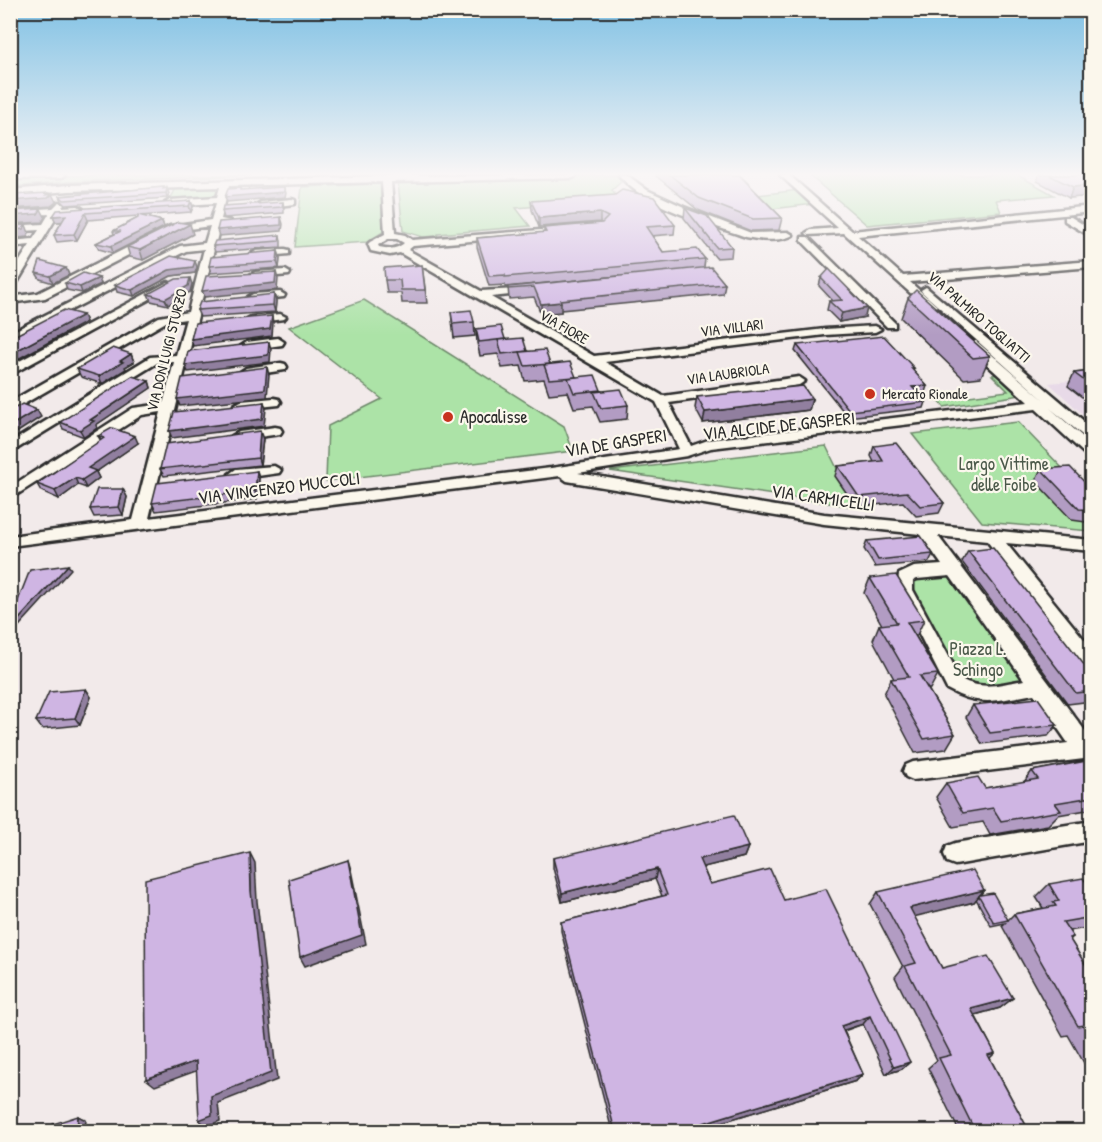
<svg xmlns="http://www.w3.org/2000/svg" width="1102" height="1142" viewBox="0 0 1102 1142" font-family="'Patrick Hand',sans-serif">
	<style>
		.built { fill: #e8dae8 }
		.green { fill: #ace3a7; stroke: #6c8769; stroke-width: 1.5 }
		.lines { fill: none; stroke-linecap: round; stroke-linejoin: round }
		.minor-casing { stroke: #2b2b2b; stroke-width: 5 }
		.minor { fill: #fbf7ec; fill-rule: evenodd }
		.wall { fill: #b29cc3; stroke: #2b2b2b; stroke-width: 1.5 }
		.shaded-wall { fill: #917f9f; stroke: #2b2b2b; stroke-width: 1.5 }
		.building { fill: #cfb5e3; stroke: #2b2b2b; stroke-width: 1.5 }
		.poi-dot { fill: #c8321e; stroke: #fbf7ec; stroke-width: 2 }
		.labels { text-anchor: middle; stroke-width: 4.5; stroke-linejoin: round; paint-order: stroke }
		.far-street-label { font-size: 15px; fill: #2b2b2b; stroke: #fbf7ec }
		.far-poi-label { font-size: 15px; fill: #2b2b2b; stroke: #fbf7ec; text-anchor: start }
		.poi-label { font-size: 18px; fill: #2b2b2b; stroke: #fbf7ec; text-anchor: start }
		.street-label { font-size: 18px; fill: #2b2b2b; stroke: #fbf7ec }
		.park-label { font-size: 18px; fill: #4b594a; stroke: #fbf7ec }
	</style>
	<rect width="100%" height="100%" fill="#f2eaea"/>
	<filter id="ink" filterUnits="userSpaceOnUse"><feTurbulence type="fractalNoise" baseFrequency=".0167" numOctaves="2"/><feDisplacementMap in="SourceGraphic" scale="12" xChannelSelector="R" yChannelSelector="G"/><feConvolveMatrix kernelMatrix="1 2 1 2 8 2 1 2 1" color-interpolation-filters="sRGB"/></filter>
	<g filter="url(#ink)">
		<path class="built" d="M1091,379V422L1049,383Z"/>
		<g class="green">
			<path d="M124,175H253L68,182L11,187L10,177Z"/>
			<path d="M616,175L622,181L612,190L616,196L614,200L516,208L530,226L438,234L437,236L423,237L403,231L398,182Z"/>
			<path d="M809,175H1018L1054,195L996,200L1001,212L867,225Z"/>
			<path d="M382,184L383,232L367,242L295,247L302,187Z"/>
			<path d="M222,186L218,198L169,202L176,188Z"/>
			<path d="M799,190L815,204L772,209L757,195Z"/>
			<path d="M364,300L564,426L573,451L326,481L328,426L382,399L289,327Z"/>
			<path d="M999,374L1021,395L944,407L938,400L1008,391L992,375Z"/>
			<path d="M1018,422L1091,498V531L982,522L912,434Z"/>
			<path d="M826,446L856,507L610,471Z"/>
			<path d="M954,570L1037,686L984,694L954,684L905,590L914,573Z"/>
		</g>
		<g class="lines">
			<defs>
				<g id="minor">
					<path d="M10,175H65L61,178L10,179Z"/>
					<path d="M577,175L573,178L391,182L395,233L405,235L412,240L567,228V232L564,233L413,246L408,250L481,291L533,288V292L529,293L491,297L594,356L825,329L875,326L881,329L875,332L825,335L605,362L663,396L799,377L805,381L799,385L669,403L691,446L708,440L1028,402L968,347V341H976L1044,400L922,292L921,290L926,287L1092,428V440L1087,439L1050,408L1092,445V457L1087,456L1036,409L711,448L687,456L578,473L824,514L1092,540V551L1006,543L1092,649V670L1086,668L987,541L938,536L1092,740V758L913,780L906,777L903,771L906,765L913,762L1068,743L1034,694C998,700 981,708 947,689L897,590L899,574L914,567L942,565L920,534L824,524L567,481L560,476L10,546V536L133,520L161,412L142,415L10,499V487L133,408L163,404L174,362L157,363L10,453V443L150,357L176,355L186,319L166,322L10,412V402L159,317L188,312L204,249L186,251L10,341V333L180,246L205,243L210,226L175,231L45,298L10,303V297L38,293L170,226L211,220L216,203L170,206L165,203L170,200L217,197L220,187L69,191L10,196V190L69,185L386,176ZM382,182L385,234L370,242L368,244L371,251L390,255L400,253L656,402L679,449L551,468L149,518L220,225L231,221L221,219L229,186ZM388,239H397L404,243C396,250 389,249 379,247L378,245ZM950,576L1024,680C1000,684 982,691 961,679L913,590V581L917,579Z"/>
					<path d="M619,175H627L647,190L684,207L751,233L788,232L793,235C781,242 759,240 746,237C708,223 644,207 619,175Z"/>
					<path d="M780,175H789L852,231L1092,206V212L858,236L903,276L1092,261V267L910,282L937,306L931,309L927,308L844,233L808,235L806,233L811,230L838,228Z"/>
					<path d="M292,199L295,200V204L261,208L256,205L261,202Z"/>
					<path d="M59,202L64,205L62,207L78,206L83,209L78,212L59,213L15,286L10,289V276L30,245L10,247V241L33,239L39,230L10,232V226L43,224L49,214L10,217V211L53,208Z"/>
					<path d="M1065,217H1071L1092,230V237L1065,221Z"/>
					<path d="M802,237H808L895,323V327H887L802,241Z"/>
					<path d="M285,249L289,250V254L256,257L251,254L256,251Z"/>
					<path d="M285,270L290,273L289,275L255,278L250,275L255,272Z"/>
					<path d="M168,282L173,285L172,287L10,375V366Z"/>
					<path d="M280,292L285,295L284,297L253,300L248,297L253,294Z"/>
					<path d="M280,314L286,317L284,319L251,323L245,320L251,317Z"/>
					<path d="M278,338L284,342L282,345L247,350L241,346L247,342Z"/>
					<path d="M281,363L285,364L287,367L285,370L246,376L240,372L246,368Z"/>
					<path d="M274,398L279,399L281,402L279,405L241,409L234,405L241,401Z"/>
					<path d="M275,427L280,428L282,431L280,434L239,440L232,436L239,432Z"/>
					<path d="M274,466L281,470L279,473L236,479L229,474L236,469Z"/>
					<path d="M1092,821V841L955,865L947,862L944,854L947,846L955,843Z"/>
				</g>
			</defs>
			<use href="#minor" class="minor-casing"/>
			<use href="#minor" class="minor"/>
		</g>
		<g class="wall">
			<path d="M656,175H740L782,218L779,230L751,231L698,210L656,176Z"/>
			<path d="M1039,175H1092V196L1069,198L1037,181Z"/>
			<path d="M164,187L169,194L167,198L66,205L62,201L60,196Z"/>
			<path d="M191,201L193,207L191,212L139,216L162,221L164,227L113,253L99,249L96,243L114,234L113,231L138,218V216L88,220L77,240L57,242L54,235L62,222H56L53,216Z"/>
			<path d="M531,201L675,225L674,234L652,236L663,252L705,259L704,267L725,284L723,294L561,310V312L541,314L534,297L509,299L508,287L619,276L505,287V285L489,286L477,247V238L544,233V228L602,223L600,222L539,227L532,210Z"/>
			<path d="M283,202L284,209V213L224,218L222,211Z"/>
			<path d="M685,208L732,247L731,257L716,258L684,218Z"/>
			<path d="M193,234L143,260L130,257L127,247Z"/>
			<path d="M280,235L281,241V247L215,252L213,246Z"/>
			<path d="M278,251L280,258L279,268L211,273L209,266Z"/>
			<path d="M422,265L427,303H402L401,293H387L385,280Z"/>
			<path d="M197,267L195,273L171,276L134,296L117,292L115,285Z"/>
			<path d="M66,268L69,275L53,283L40,279L36,273Z"/>
			<path d="M99,278L101,284L82,293L67,290L65,283Z"/>
			<path d="M821,278L865,317L839,322L827,310L829,301H833L819,286Z"/>
			<path d="M192,284L190,292L168,305L151,301L148,294Z"/>
			<path d="M274,294L276,301L275,312L200,317L197,310Z"/>
			<path d="M908,298L990,356L981,377L964,379L901,318Z"/>
			<path d="M451,312L474,322L475,336L454,338Z"/>
			<path d="M83,315L86,322L16,360L10,358V338Z"/>
			<path d="M476,329L505,339L628,405L627,419L600,422L593,406L574,408L568,392L549,394L544,379L525,381L521,366L502,368L498,354L480,356L477,343Z"/>
			<path d="M797,345L914,368L913,371L927,386L925,392L918,393L926,402L924,408L848,417L795,351Z"/>
			<path d="M131,354L134,362L125,367L126,369L102,384L81,377L77,369Z"/>
			<path d="M1092,371V396L1082,397L1068,386L1074,373Z"/>
			<path d="M149,381L151,388L96,425L97,428L84,437L63,429L60,422Z"/>
			<path d="M697,397L812,399L809,410L703,423L695,408Z"/>
			<path d="M98,436L138,443L96,472L99,478L86,488L78,485L59,499L41,491L37,484L101,441Z"/>
			<path d="M263,439L260,465L164,476L160,469Z"/>
			<path d="M874,446L944,503L939,513L916,516L903,502L856,507L835,476L838,466L874,462L871,456Z"/>
			<path d="M1041,469L1092,490V523L1072,520L1035,481Z"/>
			<path d="M257,471L259,478L257,499L156,511L152,503Z"/>
			<path d="M123,489L127,497L123,515L94,517L90,509Z"/>
			<path d="M867,541L933,554L929,562L875,567L864,549Z"/>
			<path d="M968,551L1092,675V701L1068,704L962,562Z"/>
			<path d="M870,578L924,620L917,635H915L938,674L930,689H928L955,734L946,749L915,753L884,694L891,679H894L873,640L879,625H882L864,593Z"/>
			<path d="M86,689L91,697L80,725L42,729L36,721Z"/>
			<path d="M973,705L1057,725L1048,736L982,744L966,717Z"/>
			<path d="M1092,760V809L1058,815L1048,825L990,835L983,822L953,827L936,797L946,783L985,788L1024,782L1032,771Z"/>
			<path d="M748,847L744,857L703,867L710,884L784,900L910,1062L902,1069L886,1074L863,1024L844,1031L863,1074L856,1081L693,1131H612L561,931V922L662,896L655,879L562,902L553,868V858Z"/>
			<path d="M1049,884L1092,890V927L1069,931L1073,937L1070,940L1092,975V1077L1068,1035L1063,1036L1002,926L1005,923L991,926L976,899L974,902L914,916L942,968L1013,998L1000,1008L975,1015L995,1053L990,1058L1029,1131H959L928,1068L937,1060L895,977L903,967L870,904L878,892L984,890L980,895L1008,920L1014,914L1043,908L1036,897Z"/>
		</g>
		<g class="shaded-wall">
			<path d="M1092,185V196L1069,198L1073,187Z"/>
			<path d="M284,187L286,193L285,197L227,202L225,197L240,190V188L242,193Z"/>
			<path d="M167,188L169,194L167,198L166,193Z"/>
			<path d="M48,193L49,197L52,194L56,202L51,206L10,209V201Z"/>
			<path d="M191,201L193,207L191,212L189,206Z"/>
			<path d="M41,209L45,217L42,222L10,224V216Z"/>
			<path d="M85,213L88,220L77,240L74,234Z"/>
			<path d="M600,213V222L539,227V218Z"/>
			<path d="M66,215L69,221L56,222L53,216Z"/>
			<path d="M281,217L283,224L282,231L219,236L217,230Z"/>
			<path d="M162,221L164,227L113,253L111,246Z"/>
			<path d="M190,224L193,234L143,260L140,250Z"/>
			<path d="M26,225L29,233L27,237L10,239V231Z"/>
			<path d="M15,240L19,248L10,261V247Z"/>
			<path d="M278,251L280,258L279,268L277,262Z"/>
			<path d="M195,261L197,267L195,273L171,276L134,296L132,290L169,270Z"/>
			<path d="M66,268L69,275L53,283L50,276Z"/>
			<path d="M276,272L278,279L277,290L205,297L202,291Z"/>
			<path d="M99,278L101,284L82,293L80,287Z"/>
			<path d="M190,278L192,284L190,292L168,305L165,299Z"/>
			<path d="M274,294L276,301L275,312L273,305Z"/>
			<path d="M561,302V312L541,314V304Z"/>
			<path d="M867,308L865,317L839,322L842,313Z"/>
			<path d="M83,315L86,322L16,360L12,353Z"/>
			<path d="M272,316L273,323L272,336L193,346L191,339Z"/>
			<path d="M269,342L271,349L270,362L188,372L185,365Z"/>
			<path d="M131,354L134,362L125,367L126,369L102,384L99,376L120,361Z"/>
			<path d="M267,367L269,375L267,397L180,406L177,399Z"/>
			<path d="M149,381L151,388L96,425L97,428L84,437L80,430L90,420Z"/>
			<path d="M812,399L809,410L703,423L705,412Z"/>
			<path d="M264,402L266,409L264,426L172,438L169,431Z"/>
			<path d="M37,410L41,417L10,437V426Z"/>
			<path d="M260,431L263,439L260,465L258,458Z"/>
			<path d="M135,436L138,443L96,472L99,478L86,488L82,480L88,468Z"/>
			<path d="M10,471L15,478L10,482Z"/>
			<path d="M257,471L259,478L257,499L255,491Z"/>
			<path d="M75,478L78,485L59,499L55,491Z"/>
			<path d="M123,489L127,497L123,515L119,507Z"/>
			<path d="M68,565L71,569L10,636V629Z"/>
			<path d="M86,689L91,697L80,725L75,718Z"/>
			<path d="M748,847L744,857L696,869L699,859Z"/>
			<path d="M250,853L255,863L257,901L277,1080L218,1103L220,1121L207,1126L199,1120L211,1096L251,891Z"/>
			<path d="M348,860L351,870L366,944L305,966L300,957Z"/>
			<path d="M657,869L655,879L562,902V893Z"/>
			<path d="M984,890L974,902L901,920L910,908Z"/>
			<path d="M1013,998L1000,1008L960,1019L971,1009Z"/>
			<path d="M870,1016L863,1024L835,1033L841,1026Z"/>
			<path d="M196,1061L204,1068L155,1086L146,1079Z"/>
			<path d="M910,1062L902,1069L886,1074L894,1067Z"/>
			<path d="M863,1074L856,1081L693,1131H677Z"/>
			<path d="M78,1116L86,1120L85,1131H77Z"/>
		</g>
		<g class="building">
			<path d="M670,175H739L782,218L753,219L699,198Z"/>
			<path d="M1049,175H1092V185L1073,187Z"/>
			<path d="M164,187L163,189L167,188L166,193L64,200L60,196Z"/>
			<path d="M284,187V192L225,197L228,189L240,188V190Z"/>
			<path d="M622,190L654,197L675,225L646,227L663,252L697,249L705,259L505,277V275L489,276L477,238L546,232L544,228L602,223L608,217L600,213L539,218L531,201L615,195Z"/>
			<path d="M48,193L46,195L52,194L48,198L10,201V195Z"/>
			<path d="M191,201L189,206L85,213L74,234L54,235L66,215L53,216L57,210Z"/>
			<path d="M283,202L282,207L222,211L223,206Z"/>
			<path d="M685,208L707,216L732,247L717,248Z"/>
			<path d="M41,209L38,214L10,216V211Z"/>
			<path d="M138,215L162,221L111,246L96,243L121,231H113L138,218Z"/>
			<path d="M281,217V225L217,230L219,222Z"/>
			<path d="M178,222L190,224L140,250L127,247Z"/>
			<path d="M26,225L23,229L10,231V226Z"/>
			<path d="M280,235L279,241L213,246L215,241Z"/>
			<path d="M10,240H15L10,247Z"/>
			<path d="M278,251L277,262L209,266L211,257Z"/>
			<path d="M171,256L195,261L193,267L169,270L132,290L115,285Z"/>
			<path d="M40,261L66,268L50,276L36,273Z"/>
			<path d="M422,265L425,290H401L400,280H385L384,268Z"/>
			<path d="M711,267L725,284L560,300L561,302L541,304L534,287L508,289V287Z"/>
			<path d="M829,269L867,308L842,313L829,301L842,300L821,278Z"/>
			<path d="M276,272L275,283L202,291L206,276Z"/>
			<path d="M83,273L99,278L80,287L65,283Z"/>
			<path d="M190,278L188,286L165,299L148,294L176,279Z"/>
			<path d="M916,290L990,356L973,358L908,298Z"/>
			<path d="M274,294L273,305L197,310L200,302Z"/>
			<path d="M64,310L83,315L12,353L10,352V338Z"/>
			<path d="M471,310L474,322L453,324L451,312Z"/>
			<path d="M272,316L270,329L191,339L195,323Z"/>
			<path d="M501,326L505,339L479,342L476,329Z"/>
			<path d="M884,336L914,368H911L927,386L912,387L926,402L850,411L797,345Z"/>
			<path d="M523,338L527,351L502,354L498,340Z"/>
			<path d="M269,342L268,355L185,365L188,351Z"/>
			<path d="M113,348L131,354L120,361L123,362L99,376L77,369Z"/>
			<path d="M545,350L550,364L525,366L520,352Z"/>
			<path d="M570,362L576,377L549,379L544,365Z"/>
			<path d="M267,367L265,389L177,399L182,378Z"/>
			<path d="M1092,371V384H1089L1074,373Z"/>
			<path d="M595,375L601,390L574,393L568,378Z"/>
			<path d="M132,376L149,381L90,420L94,421L80,430L60,422Z"/>
			<path d="M803,386L812,399L705,412L697,397Z"/>
			<path d="M621,389L628,405L601,408L594,392Z"/>
			<path d="M264,402L262,419L169,431L174,412Z"/>
			<path d="M22,404L37,410L10,426V411Z"/>
			<path d="M112,428L135,436L88,468L96,471L82,480L75,478L55,491L37,484L104,438L98,436Z"/>
			<path d="M260,431L258,458L160,469L166,444Z"/>
			<path d="M896,443L944,503L920,506L907,492L859,497L838,466L883,461L874,446Z"/>
			<path d="M1070,467L1092,490V510L1079,509L1041,469Z"/>
			<path d="M257,471L255,491L152,503L157,483Z"/>
			<path d="M97,489H123L119,507L90,509Z"/>
			<path d="M921,536L933,554L878,560L867,541Z"/>
			<path d="M993,548L1092,675V691L1076,693L968,551Z"/>
			<path d="M68,565L10,629V621L30,570Z"/>
			<path d="M896,575L924,620L907,622L938,674L920,676L955,734L924,739L891,679L909,677L879,625L897,623L870,578Z"/>
			<path d="M86,689L75,718L36,721L49,692Z"/>
			<path d="M1038,698L1057,725L990,733L973,705Z"/>
			<path d="M1092,760V797L1055,803L1061,811L1001,821L993,808L963,813L946,783L978,777L985,788L1038,779L1032,771Z"/>
			<path d="M734,815L748,847L699,859L710,884L770,869L784,900L826,889L910,1062L894,1067L870,1016L841,1026L863,1074L677,1131H615L561,922L667,895L657,869L562,893L553,858Z"/>
			<path d="M250,853L251,891L271,1073L211,1096L212,1115L199,1120L196,1061L146,1079L145,879Z"/>
			<path d="M348,860L362,935L300,957L289,879Z"/>
			<path d="M973,870L984,890L910,908L942,968L988,956L1013,998L971,1009L995,1053L988,1055L1029,1131H975L939,1058L951,1055L905,966L916,963L878,892Z"/>
			<path d="M1083,878L1092,890V917L1063,922L1073,937L1069,938L1092,975V1040L1083,1025L1078,1026L1014,914L1056,906L1053,902L1059,901L1049,884Z"/>
			<path d="M993,893L1008,920L994,923L979,896L980,895Z"/>
			<path d="M78,1116L77,1131H52L53,1124Z"/>
		</g>
	</g>
	<linearGradient id="sky" x2="0" y2="1"><stop stop-color="#80c1e4"/><stop offset="0.52" stop-color="#f9f6f6"/><stop offset="1" stop-color="#f9f6f6" stop-opacity="0"/></linearGradient>
	<rect width="1102" height="335" fill="url(#sky)"/>
	<g class="poi-dot">
		<circle cx="870" cy="394" r="6"/>
		<circle cx="448" cy="417" r="6"/>
	</g>
	<g class="labels">
		<g class="far-street-label">
			<text transform="translate(979 317) rotate(41)" y="5">VIA PALMIRO TOGLIATTI</text>
			<text transform="translate(564 327) rotate(30)" y="5">VIA FIORE</text>
			<text transform="translate(732 328) rotate(-7)" y="5">VIA VILLARI</text>
			<text transform="translate(167 350) rotate(-76)" y="5">VIA DON LUIGI STURZO</text>
			<text transform="translate(728 374) rotate(-8)" y="5">VIA LAUBRIOLA</text>
		</g>
		<g class="far-poi-label">
			<text x="882" y="399">Mercato Rionale</text>
		</g>
		<g class="poi-label">
			<text x="460" y="423">Apocalisse</text>
		</g>
		<g class="street-label">
			<text transform="translate(779 426) rotate(-6)" y="6">VIA ALCIDE DE GASPERI</text>
			<text transform="translate(616 443) rotate(-9)" y="6">VIA DE GASPERI</text>
			<text transform="translate(279 488) rotate(-7)" y="6">VIA VINCENZO MUCCOLI</text>
			<text transform="translate(823 498) rotate(8)" y="6">VIA CARMICELLI</text>
		</g>
		<g class="park-label">
			<text x="1004" y="470">Largo Vittime<tspan x="1004" dy="21">delle Foibe</tspan></text>
			<text x="978" y="655">Piazza L.<tspan x="978" dy="21">Schingo</tspan></text>
		</g>
	</g>
	<rect width="1102" height="1142" fill="none" stroke="#fbf7ec" stroke-width="36"/>
	<rect x="18" y="18" width="1066" height="1106" fill="none" stroke="#2b2b2b" stroke-width="2" filter="url(#ink)"/>
</svg>
